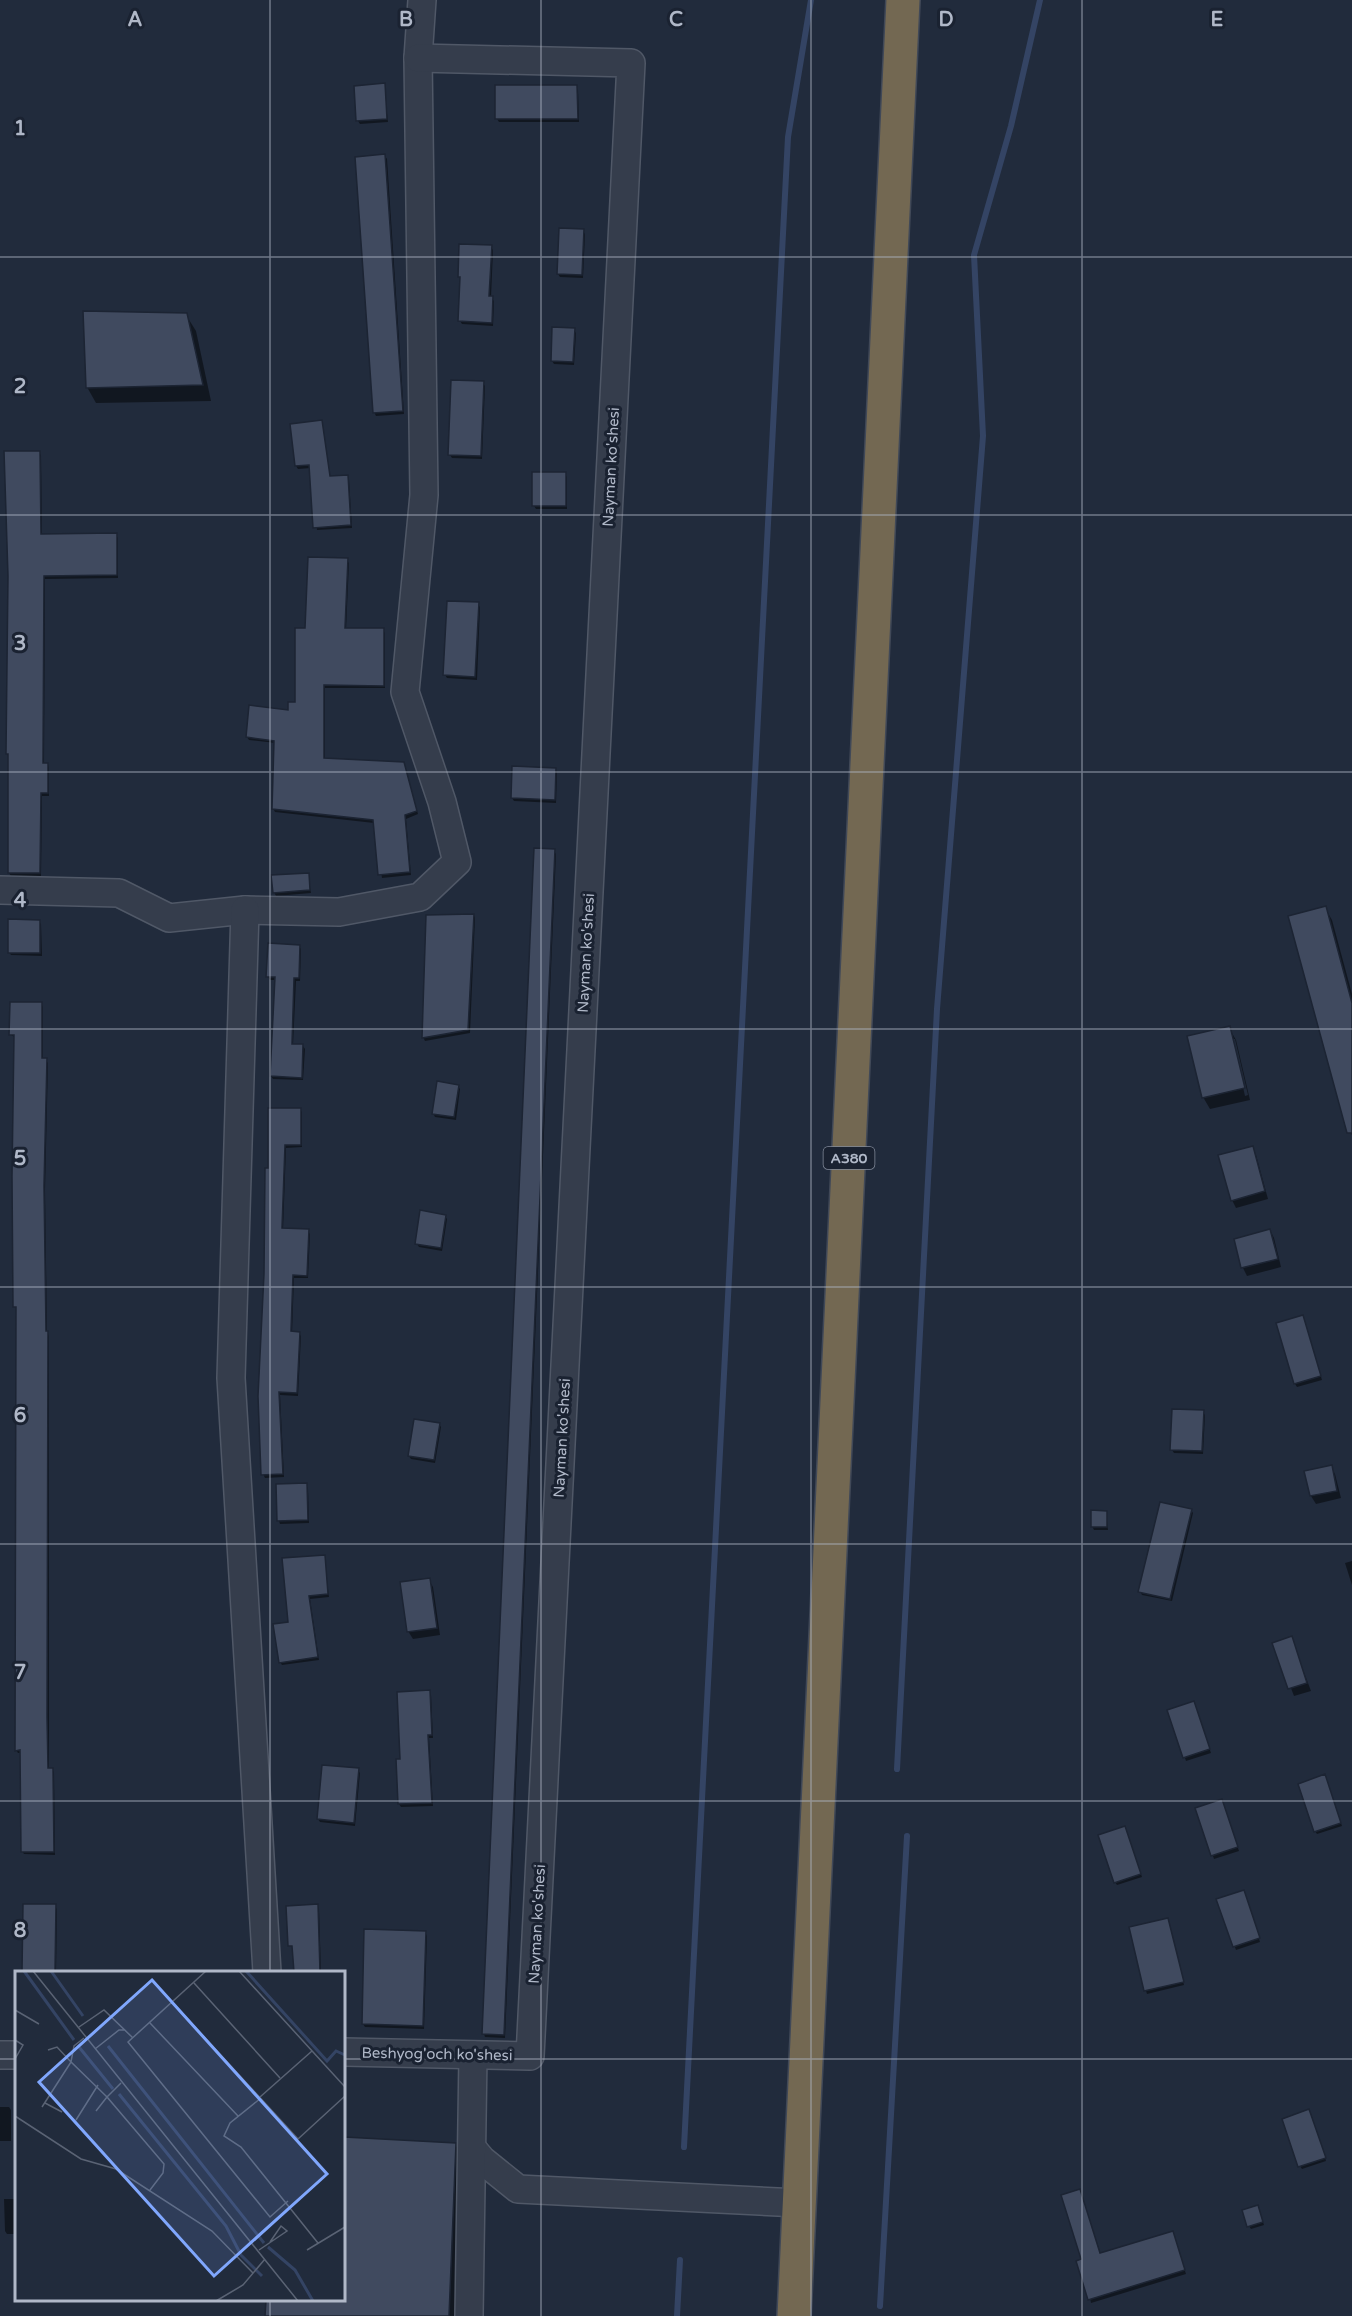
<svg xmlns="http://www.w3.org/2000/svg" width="1352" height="2316" viewBox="0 0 1352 2316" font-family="'Varela Round',sans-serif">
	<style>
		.shadow { fill: #0007; fill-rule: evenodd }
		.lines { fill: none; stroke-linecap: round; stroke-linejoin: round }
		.stream { stroke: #344464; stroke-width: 6 }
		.building { fill: #404a5f; stroke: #1c2433; stroke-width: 1.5 }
		.minor-casing { stroke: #505867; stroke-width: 30 }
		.highway-casing { stroke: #404857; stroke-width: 36 }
		.minor { stroke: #353d4c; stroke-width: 27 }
		.highway { stroke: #736852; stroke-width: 33 }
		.grid { fill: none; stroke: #b0b8c8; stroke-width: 1.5; stroke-opacity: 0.55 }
		.labels { text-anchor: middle; stroke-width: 6; stroke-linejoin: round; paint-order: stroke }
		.shield { fill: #1a2231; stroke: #838b9b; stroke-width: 1.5 }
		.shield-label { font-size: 14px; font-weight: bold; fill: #b0b8c8 }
		.street-label { font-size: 15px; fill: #b0b8c8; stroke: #1a2231 }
		.inset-river { fill: none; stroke: #344464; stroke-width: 3 }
		.inset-road { fill: none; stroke: #5a6374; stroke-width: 1.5 }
		.view { fill: #80a7fd; fill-opacity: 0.15; stroke: #80a7fd; stroke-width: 3 }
		.inset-edge { fill: none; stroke: #b0b8c8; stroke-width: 3 }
		.grid-label { font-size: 20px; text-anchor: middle; font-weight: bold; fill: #b0b8c8; stroke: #1a2231; stroke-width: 6; stroke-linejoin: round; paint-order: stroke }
	</style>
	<rect width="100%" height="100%" fill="#212b3c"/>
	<g class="shadow">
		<path d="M384,85L388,122L360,124L358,121Z"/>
		<path d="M576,87L578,90L579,122H499L497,119Z"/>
		<path d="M385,156L387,159L404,414L376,416L374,412Z"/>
		<path d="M583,231L585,234L583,278L560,277L558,274Z"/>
		<path d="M491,247L493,250L491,297L494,301L493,326L462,324L460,321Z"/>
		<path d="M186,315L196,331L211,401L96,403L87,387Z"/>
		<path d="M574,330L576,333L574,365L554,364L552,361Z"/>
		<path d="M483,383L485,386L482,459L452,458L450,455Z"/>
		<path d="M321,422L330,478L347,477L349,480L352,528L317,530L311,468L298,469L296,466Z"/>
		<path d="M39,452L41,455L42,535H116L118,538V578L45,579L44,764H48L49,768V796H42L41,876H11L9,873V757L7,754Z"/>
		<path d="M565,474L567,477V509H536L534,506Z"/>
		<path d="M347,560L349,563L346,630H383L385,633V688H325V760L405,767L418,814L406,819L411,875L382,878L374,823L275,812L273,808L276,743L249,740L247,737L290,711L296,704L306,630Z"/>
		<path d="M478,604L480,607L477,680L447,678L445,675Z"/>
		<path d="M555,769L557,772L556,803L514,801L512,798Z"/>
		<path d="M554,851L556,854L505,2038L485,2037L484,2034Z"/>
		<path d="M308,874L311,893L276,896L274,892Z"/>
		<path d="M1325,908L1332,920L1352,994V1135L1346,1125Z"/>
		<path d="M474,915L475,918L470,1033L425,1041L423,1037Z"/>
		<path d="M39,921L41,924L42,956L11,955L9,952Z"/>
		<path d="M299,946L301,949L300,981H296L293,1045L303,1046L305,1049L303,1080L273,1079L271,1076L277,980H270L268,976Z"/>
		<path d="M41,1003L43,1007V1059L46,1060L48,1063L45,1190L47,1332L49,1336V1769H52L54,1772L55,1855L24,1854L22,1851V1753H18L16,1750V1038L11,1035Z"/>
		<path d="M1229,1028L1236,1040L1250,1100L1210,1109L1203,1097ZM1232,1039H1235L1248,1095L1245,1096Z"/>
		<path d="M458,1086L460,1089L456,1120L435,1117L433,1113Z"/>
		<path d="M300,1109L302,1112V1147L286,1148L283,1230L308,1231L310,1234L308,1278H294L292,1333H299L301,1336L298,1396L280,1395L284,1477L265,1478L263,1474L270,1170Z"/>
		<path d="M1252,1148L1256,1155L1268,1199L1236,1208L1232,1200Z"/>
		<path d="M445,1216L447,1219L442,1251L419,1247L417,1244Z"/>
		<path d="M1270,1230L1274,1238L1281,1267L1247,1276L1243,1268L1235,1240Z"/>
		<path d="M1303,1317L1322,1380L1297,1387L1295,1384Z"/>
		<path d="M1203,1412L1205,1415L1203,1454L1174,1453L1172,1450Z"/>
		<path d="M439,1424L441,1427L435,1463L411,1459L409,1456Z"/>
		<path d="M1331,1467L1335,1474L1341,1498L1316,1504L1311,1496L1306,1472Z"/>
		<path d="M306,1485L308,1488L309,1523L280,1524L279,1521L277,1486Z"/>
		<path d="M1191,1510L1193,1513L1172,1601L1142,1595L1140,1591Z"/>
		<path d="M1106,1512L1108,1530H1094L1092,1526Z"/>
		<path d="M324,1556L329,1597L310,1599L319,1660L282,1665L280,1662L289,1624Z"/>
		<path d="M1352,1561V1585L1345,1563Z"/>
		<path d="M429,1580L433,1587L440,1635L413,1639L408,1631Z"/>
		<path d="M1291,1638L1311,1691L1294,1696L1274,1644Z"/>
		<path d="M429,1692L431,1695L433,1738H429L433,1806L401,1807L399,1804L401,1761Z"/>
		<path d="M1195,1706L1211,1753L1186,1761L1169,1711Z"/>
		<path d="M358,1770L360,1773L355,1826L320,1822L318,1819Z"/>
		<path d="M1326,1779L1342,1826L1317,1834L1315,1831Z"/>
		<path d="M1223,1804L1239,1851L1214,1859L1197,1809Z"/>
		<path d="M1126,1831L1142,1877L1117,1885L1115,1882Z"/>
		<path d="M1245,1895L1260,1942L1236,1950L1218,1900Z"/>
		<path d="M317,1905L319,1909L321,1972H295L294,1948L290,1945Z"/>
		<path d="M24,1906H55L57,1909L56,1972H23Z"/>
		<path d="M1167,1919L1184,1985L1147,1994L1146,1991Z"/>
		<path d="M425,1932L427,1936L424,2029L365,2027L363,2024Z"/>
		<path d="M0,2107H9L11,2110V2141H0Z"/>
		<path d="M1311,2114L1326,2161L1302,2169L1300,2166Z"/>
		<path d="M344,2139L455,2144L464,2160L458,2316H267L268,2300H344Z"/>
		<path d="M1080,2190L1101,2255L1174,2237L1186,2274L1091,2303L1083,2260Z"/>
		<path d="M4,2199H16V2234H7L5,2231Z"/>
		<path d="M1259,2210L1264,2225L1251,2229L1249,2226Z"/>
	</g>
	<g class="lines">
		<g class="stream">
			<path d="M897,1769L937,1009L983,436L974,255L1011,126L1040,0"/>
			<path d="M684,2147L788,137L811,0"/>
			<path d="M880,2306L907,1836"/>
			<path d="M677,2316L680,2260"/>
		</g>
	</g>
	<g class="building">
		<path d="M385,83L387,119L356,121L354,86Z"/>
		<path d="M495,85H577L578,119H495Z"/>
		<path d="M385,154L403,411L373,413L355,157Z"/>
		<path d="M559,228L584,229L582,275L557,274Z"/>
		<path d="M459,244L492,245L489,296H493L492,323L458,321L460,277H458Z"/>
		<path d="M83,311L187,313L203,385L86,388Z"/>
		<path d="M552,327L575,328L573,362L551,361Z"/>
		<path d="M451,380L484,381L481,456L448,455Z"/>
		<path d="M322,420L330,476L348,475L351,525L313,528L309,465L295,466L290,424Z"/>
		<path d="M4,451H40L41,534L117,533V575L44,576L43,763H48V793H41L40,873H8V754H6L8,576Z"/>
		<rect x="532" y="472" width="34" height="34"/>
		<path d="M308,557L348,558L345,628H384V686L324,685V758L404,762L417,811L405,815L410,872L378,875L373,820L272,809L274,741L246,737L249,705L288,710V702H295V628H305Z"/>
		<path d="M447,601L479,602L475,677L443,675Z"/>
		<path d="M512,766L556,768L555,800L511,798Z"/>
		<path d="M534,848L555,849L504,2035L482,2034Z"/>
		<path d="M309,873L310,890L273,893L271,875Z"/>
		<path d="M1326,906L1352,1003V1133H1347L1288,916Z"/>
		<path d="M474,914L468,1030L422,1038L426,915Z"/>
		<path d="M8,919L40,920V953H8Z"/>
		<path d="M268,943L300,945L299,978H294L292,1044H303L302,1078L270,1076L275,977H266Z"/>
		<path d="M10,1002H42V1058H47L44,1186L46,1331H48L47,1717L48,1768H53L54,1852H21L20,1750L15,1751L16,1307H13L12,1176L14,1035H9Z"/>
		<path d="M1230,1026L1245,1088L1202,1098L1187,1036Z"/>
		<path d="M437,1081L459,1085L454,1117L432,1114Z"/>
		<path d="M268,1108H301V1145H285L282,1228L309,1229L307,1276L293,1275L291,1331L300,1332L297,1393L279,1392L283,1474L261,1475L258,1396L264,1274L265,1168H268Z"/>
		<path d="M1253,1146L1265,1191L1231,1201L1218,1155Z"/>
		<path d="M420,1210L446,1215L441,1248L415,1244Z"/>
		<path d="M1270,1229L1278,1259L1241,1268L1234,1239Z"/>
		<path d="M1303,1315L1321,1376L1294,1384L1276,1323Z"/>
		<path d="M1172,1409L1204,1410L1202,1451L1170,1450Z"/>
		<path d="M414,1419L440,1423L434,1460L408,1456Z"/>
		<path d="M1332,1465L1337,1491L1310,1496L1304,1471Z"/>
		<path d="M307,1483L308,1520L277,1521L276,1484Z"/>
		<path d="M1160,1502L1192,1509L1170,1599L1138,1592Z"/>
		<path d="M1091,1510L1107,1511V1527H1091Z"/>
		<path d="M325,1555L328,1594L309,1596L318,1657L279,1663L273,1624L288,1622L282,1558Z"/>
		<path d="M430,1578L437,1628L407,1632L400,1582Z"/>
		<path d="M1292,1636L1307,1683L1288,1689L1272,1643Z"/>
		<path d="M430,1690L432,1735H428L432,1803L398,1804L396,1759H400L397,1692Z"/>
		<path d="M1194,1701L1210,1749L1183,1758L1167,1710Z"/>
		<path d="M322,1765L359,1768L354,1823L317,1819Z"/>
		<path d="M1325,1774L1341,1823L1314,1832L1298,1784Z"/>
		<path d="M1222,1799L1238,1847L1211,1856L1195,1808Z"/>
		<path d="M1125,1826L1141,1874L1114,1883L1098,1835Z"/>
		<path d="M1244,1890L1260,1938L1233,1947L1216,1899Z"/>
		<path d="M23,1904H56L55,1972H22Z"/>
		<path d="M318,1904L320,1972H294L292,1946H288L286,1906Z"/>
		<path d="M1168,1918L1184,1982L1144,1991L1129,1927Z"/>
		<path d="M364,1929L426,1931L423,2026L362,2024Z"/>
		<path d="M1309,2109L1326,2158L1298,2167L1282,2119Z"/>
		<path d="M344,2137L456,2143L449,2316H265L266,2300H344Z"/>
		<path d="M1080,2189L1100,2253L1173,2231L1185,2270L1088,2300L1076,2261L1081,2259L1061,2195Z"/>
		<path d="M1258,2205L1263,2222L1247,2227L1242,2210Z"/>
	</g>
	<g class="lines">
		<defs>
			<g id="minor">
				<path d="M0,890L119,893L169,918L245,910L339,912L420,897L457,862L442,802L405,692L424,495L418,58L422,0"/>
				<path d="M245,910L231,1378L267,1972"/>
				<path d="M344,2052L530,2056L631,63L418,58"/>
				<path d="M0,2055H16"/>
				<path d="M472,2148L482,2160L518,2189L799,2203"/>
				<path d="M469,2316L473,2055"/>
			</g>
			<path id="highway" d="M794,2316L903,0"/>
		</defs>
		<use href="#minor" class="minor-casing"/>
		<use href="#highway" class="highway-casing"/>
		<use href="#minor" class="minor"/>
		<use href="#highway" class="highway"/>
	</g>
	<path class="grid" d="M270,0V1972M541,0V2316M811,0V2316M1082,0V2316M0,257H1352M0,515H1352M0,772H1352M0,1029H1352M0,1287H1352M0,1544H1352M0,1801H1352M0,2059H16M344,2059H1352M270,2300V2316"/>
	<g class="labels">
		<rect class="shield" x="823.5" y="1147" width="51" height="22" rx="4.5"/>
		<g class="shield-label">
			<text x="849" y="1163">A380</text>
		</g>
		<g class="street-label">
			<text transform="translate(611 467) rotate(-87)" y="5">Nayman ko'shesi</text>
			<text transform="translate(586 953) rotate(-87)" y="5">Nayman ko'shesi</text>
			<text transform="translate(562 1438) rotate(-87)" y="5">Nayman ko'shesi</text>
			<text transform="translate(537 1924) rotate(-87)" y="5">Nayman ko'shesi</text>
			<text transform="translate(437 2054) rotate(1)" y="5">Beshyog'och ko'shesi</text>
		</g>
	</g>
	<g transform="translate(15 1971)">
		<rect width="330" height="330" fill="#212b3c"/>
		<path class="inset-river" d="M9,0L59,69M36,0L68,45M231,0L312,90L321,80L330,84M93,75L249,272M64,76L98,118M104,123L211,255L226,284L247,305M253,276L280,299L298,330"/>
		<path class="inset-road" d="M18,0L283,330M191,0L113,71L255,246L273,230M224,0L330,116M179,12L265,107M157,31L283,168L330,125M0,39L24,53M135,52L223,145M64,56L89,39L118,67M0,69L8,74L0,88M80,78L104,59H110M33,79L42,76L56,91L59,75L69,67M245,126L297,80M246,127L215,152L209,165L226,176L303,272M30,132L47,141M27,136L56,91L92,126L106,112M81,140L92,126L149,193L148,202L135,219M0,145L66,188L101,198L197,260L238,302M61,149L83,114M244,279L272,260L266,255L255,271M292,279L330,256M201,330L228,314L250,288"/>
		<path class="view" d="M137,9L312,203L199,305L24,111Z"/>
		<rect width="330" height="330" class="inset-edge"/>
	</g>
	<g class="grid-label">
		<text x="135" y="26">A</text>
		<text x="406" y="26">B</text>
		<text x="676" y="26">C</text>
		<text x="946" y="26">D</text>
		<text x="1217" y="26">E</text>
		<text x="20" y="135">1</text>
		<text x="20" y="393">2</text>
		<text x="20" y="650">3</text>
		<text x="20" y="907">4</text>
		<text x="20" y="1165">5</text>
		<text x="20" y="1422">6</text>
		<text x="20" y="1679">7</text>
		<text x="20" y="1937">8</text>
	</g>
</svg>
